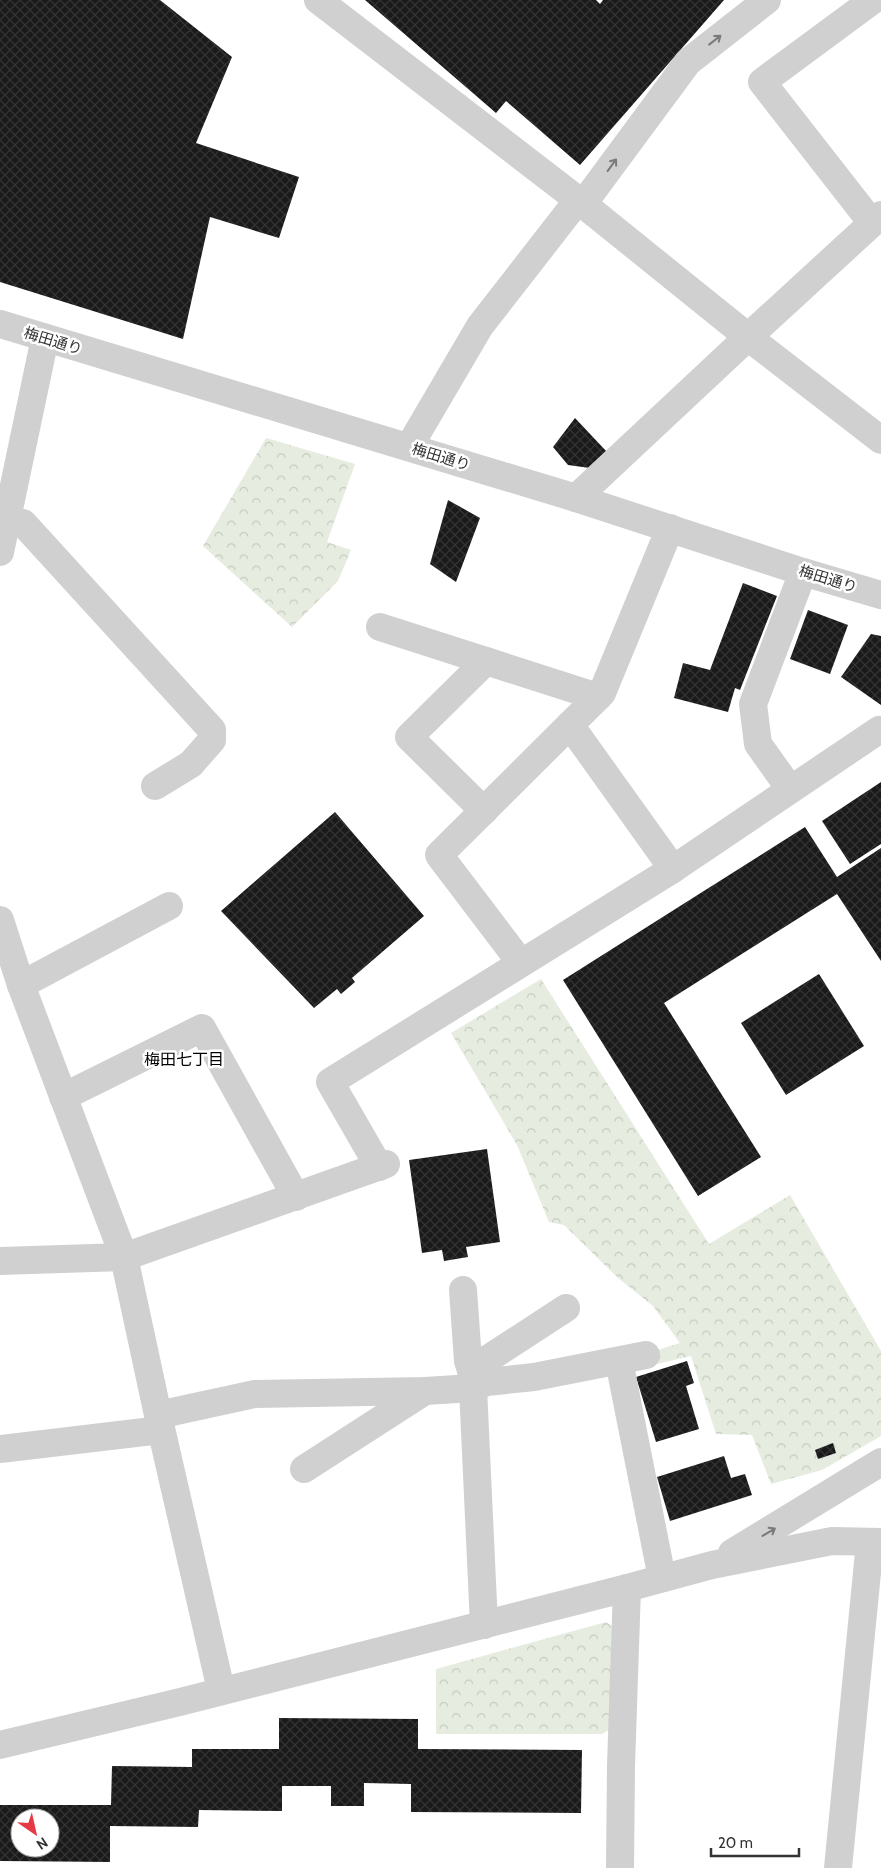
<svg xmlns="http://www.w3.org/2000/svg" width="881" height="1868" viewBox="0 0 881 1868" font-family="Cabin,'Noto Sans JP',sans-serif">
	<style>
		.forest { fill: url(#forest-crowns) }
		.building { fill: url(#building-cross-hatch); fill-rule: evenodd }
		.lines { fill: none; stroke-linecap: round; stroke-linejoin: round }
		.minor { stroke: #d0d0d0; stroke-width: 28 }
		.oneway { stroke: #7a7a7a }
		.labels { text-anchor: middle; stroke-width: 5; stroke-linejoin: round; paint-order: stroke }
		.street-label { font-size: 15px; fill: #333; stroke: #fff }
		.neighbourhood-label { font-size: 16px; fill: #000; stroke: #fff }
	</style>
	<defs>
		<pattern id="forest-crowns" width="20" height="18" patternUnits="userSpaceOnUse" patternTransform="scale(1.25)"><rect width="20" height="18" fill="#e6ecdf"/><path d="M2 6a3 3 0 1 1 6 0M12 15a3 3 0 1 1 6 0" fill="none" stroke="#c6cbc0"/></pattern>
		<pattern id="building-cross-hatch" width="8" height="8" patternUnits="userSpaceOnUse" patternTransform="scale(1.25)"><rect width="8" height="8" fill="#1a1a1a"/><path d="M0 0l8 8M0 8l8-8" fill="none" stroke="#333"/></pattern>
	</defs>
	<rect width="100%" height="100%" fill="#fff"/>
	<g class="forest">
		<path d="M266,438L355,464L327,542L351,550L338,581L292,627L203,546Z"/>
		<path d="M541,979L709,1244L790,1195L881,1351V1436L822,1470L771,1484L752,1435L716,1434L691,1356L657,1364L654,1351L680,1343L653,1306L618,1278L564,1225L549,1222L517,1145L451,1033Z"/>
		<path d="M606,1622L612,1626L610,1729L602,1734H436V1669Z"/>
	</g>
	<g class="building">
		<path d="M0,0H160L232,57L196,143L299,177L279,238L210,217L183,339L0,282Z"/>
		<path d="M365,0H596L600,4L603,0H724L580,165L506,101L496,113Z"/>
		<path d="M575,418L607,452L597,469L568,465L553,447Z"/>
		<path d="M448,500L480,518L456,582L430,564Z"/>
		<path d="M743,583L777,596L740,690L735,688L728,712L674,698L683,663L710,670Z"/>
		<path d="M808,610L848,625L830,674L790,659Z"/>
		<path d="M871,634L881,636V705L841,677Z"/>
		<path d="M881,782V844L850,864L822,821Z"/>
		<path d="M335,812L424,916L352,978L355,982L341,994L337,989L314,1008L221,911Z"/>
		<path d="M805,827L837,877L881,848V961L837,894L664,1003L761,1157L698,1196L563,980Z"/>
		<path d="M819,974L864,1046L786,1095L741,1023Z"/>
		<path d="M487,1149L500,1242L466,1247L468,1257L444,1261L442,1250L422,1253L409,1160Z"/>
		<path d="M687,1361L694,1383L686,1386L699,1429L656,1442L636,1377Z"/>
		<path d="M833,1443L836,1453L818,1459L815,1450Z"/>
		<path d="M724,1456L731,1478L745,1474L752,1495L670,1521L657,1477Z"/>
		<path d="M279,1718L418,1719V1749L582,1750L581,1813L411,1812V1784L364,1783V1806H331V1786H282V1811L199,1810L198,1827L110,1826V1862L0,1861V1805H111L112,1766L192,1767V1749H279ZM20,1818H50V1848H20Z"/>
	</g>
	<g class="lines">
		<g class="minor">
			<path d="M318,0L578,200L748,337L881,440"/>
			<path d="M583,204L688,62L767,0"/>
			<path d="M872,223L762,82L873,0"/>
			<path d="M0,324L576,498L803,572L881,595"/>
			<path d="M409,447L480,326L578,200"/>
			<path d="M576,498L748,337L881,215"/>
			<path d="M7,520L23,523L212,730V740L191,764L155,786"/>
			<path d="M0,552L45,338"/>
			<path d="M380,627L598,697"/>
			<path d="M570,725L673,869"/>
			<path d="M790,789L758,744L753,704L803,572"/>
			<path d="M484,811L409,737L486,661"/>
			<path d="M0,920L21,985L124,1257L158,1415L221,1690"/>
			<path d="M521,963L439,855L602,693L670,528"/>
			<path d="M21,985L169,906"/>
			<path d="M63,1097L202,1028L296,1197"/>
			<path d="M379,1167L330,1082L673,869L879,730L881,731"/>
			<path d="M0,1261L124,1257L386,1164"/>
			<path d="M463,1290L468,1361L471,1370L473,1388L484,1625"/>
			<path d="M619,1361L662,1578"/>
			<path d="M471,1370L566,1308"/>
			<path d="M158,1415L255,1394L425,1391L473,1388L487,1382L534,1377L646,1355"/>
			<path d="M0,1449L161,1430"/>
			<path d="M304,1469L425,1391"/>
			<path d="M732,1553L881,1462"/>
			<path d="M0,1745L180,1702L627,1588L712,1565L832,1541L881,1542"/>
			<path d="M620,1868L621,1766L627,1588"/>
			<path d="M838,1868L870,1542"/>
		</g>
	</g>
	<defs><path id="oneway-shaft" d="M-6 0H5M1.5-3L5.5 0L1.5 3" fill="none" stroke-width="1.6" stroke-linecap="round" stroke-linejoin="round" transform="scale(1.25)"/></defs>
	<g class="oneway">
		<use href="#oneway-shaft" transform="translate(715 40) rotate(-38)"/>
		<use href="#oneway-shaft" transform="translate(612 165) rotate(-54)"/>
		<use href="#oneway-shaft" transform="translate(769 1532) rotate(-31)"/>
	</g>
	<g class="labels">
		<g class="street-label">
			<text transform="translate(53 341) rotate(17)" y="5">梅田通り</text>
			<text transform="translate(441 457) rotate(17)" y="5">梅田通り</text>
			<text transform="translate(828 579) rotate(17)" y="5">梅田通り</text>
		</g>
		<g class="neighbourhood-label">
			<text x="184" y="1065">梅田七丁目</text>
		</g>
	</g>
	<g transform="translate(35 1833) rotate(146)"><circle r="24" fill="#ffffff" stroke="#adadad"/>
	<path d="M0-4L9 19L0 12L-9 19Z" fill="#e63946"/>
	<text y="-8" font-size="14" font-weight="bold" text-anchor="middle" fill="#333333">N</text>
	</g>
	<path d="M711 1848v8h88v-8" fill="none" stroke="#333333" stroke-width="2.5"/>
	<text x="718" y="1848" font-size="15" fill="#333333" stroke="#ffffff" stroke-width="4" paint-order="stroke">20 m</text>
</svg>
